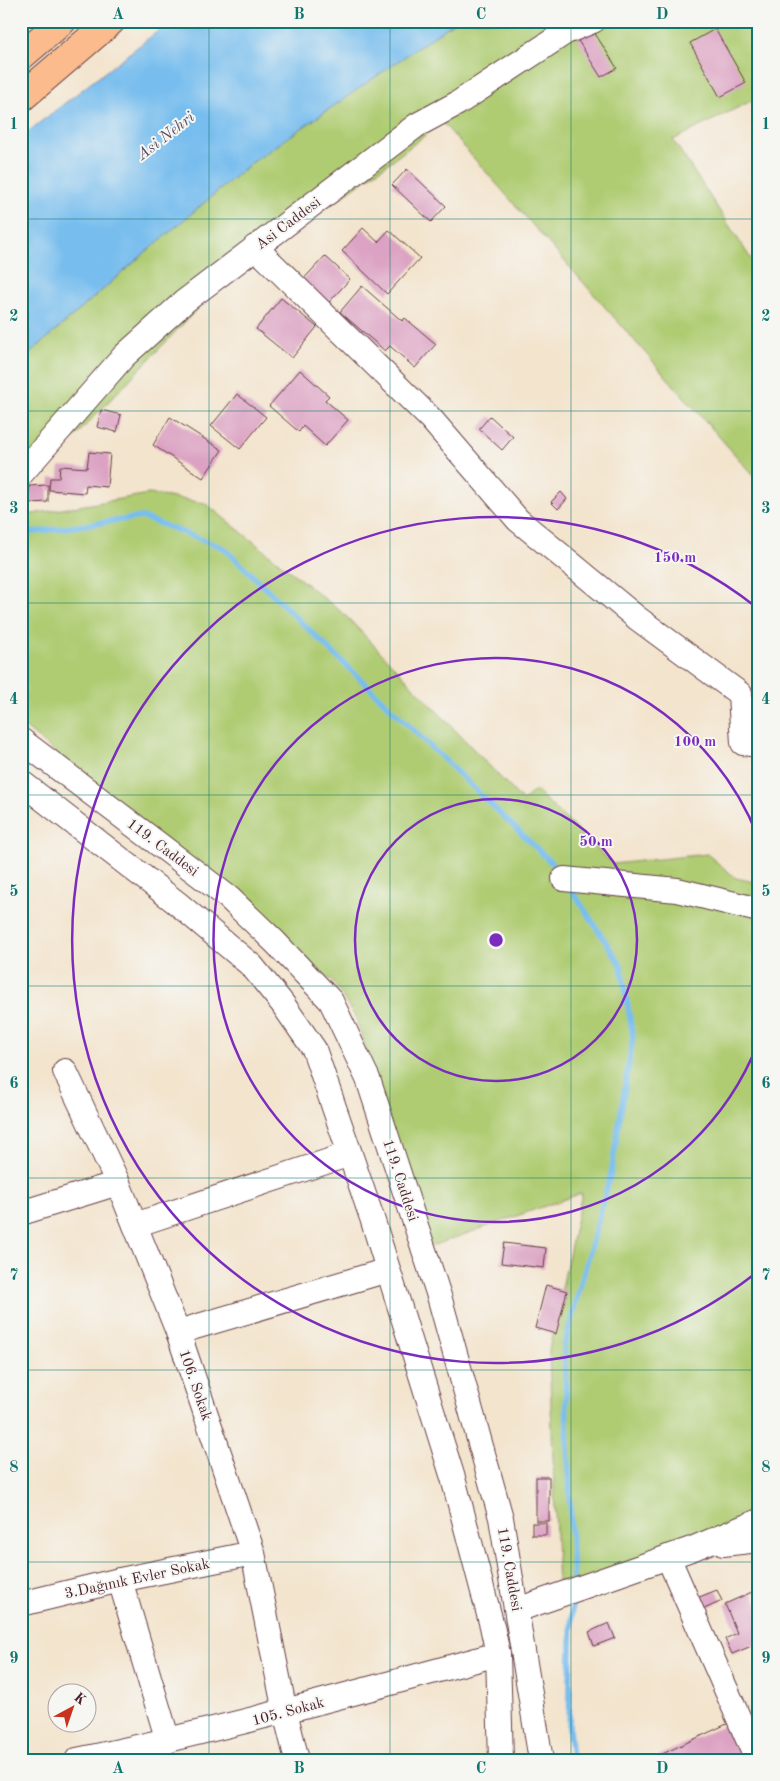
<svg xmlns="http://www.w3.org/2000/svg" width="780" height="1781" viewBox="0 0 780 1781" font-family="'Old Standard TT',serif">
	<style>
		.green { fill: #afcc72; stroke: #7c764e }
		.water { fill: #77bdee; stroke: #606e8c }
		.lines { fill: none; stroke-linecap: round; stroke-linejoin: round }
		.stream { stroke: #77bdee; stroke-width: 5.5 }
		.building { fill: #dca2c3 }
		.minor-casing { stroke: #633d43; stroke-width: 26 }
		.major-casing { stroke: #633d43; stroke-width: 30 }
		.minor { stroke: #fff; stroke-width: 24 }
		.major { stroke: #fbbb8c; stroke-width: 28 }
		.grid { fill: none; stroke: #0f766e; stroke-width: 1; stroke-opacity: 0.55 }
		.ring { fill: none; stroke: #7b2cbf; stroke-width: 2.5 }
		.labels { text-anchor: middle; stroke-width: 4; stroke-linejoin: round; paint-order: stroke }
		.street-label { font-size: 15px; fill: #4a1f2b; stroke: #f6f6f2 }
		.water-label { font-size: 16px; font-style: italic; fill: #584e66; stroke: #f6f6f2 }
		.centre { fill: #7b2cbf; stroke: #f6f6f2; stroke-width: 2.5 }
		.ring-label { font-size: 15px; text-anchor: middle; font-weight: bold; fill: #7b2cbf; stroke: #f6f6f2; stroke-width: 4; stroke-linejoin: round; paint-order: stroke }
		.neatline { fill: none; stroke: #0f766e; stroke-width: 2 }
		.grid-label { font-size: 16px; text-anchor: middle; font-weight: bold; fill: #0f766e }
	</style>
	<rect width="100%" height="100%" fill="#f6f6f2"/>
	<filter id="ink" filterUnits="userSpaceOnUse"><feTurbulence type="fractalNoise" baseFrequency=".02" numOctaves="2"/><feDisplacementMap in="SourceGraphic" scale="10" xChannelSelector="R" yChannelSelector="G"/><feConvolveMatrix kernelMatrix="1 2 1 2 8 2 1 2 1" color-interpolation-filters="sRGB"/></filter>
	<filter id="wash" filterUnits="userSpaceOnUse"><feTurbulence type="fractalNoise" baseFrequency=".0096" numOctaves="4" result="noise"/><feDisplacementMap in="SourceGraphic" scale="20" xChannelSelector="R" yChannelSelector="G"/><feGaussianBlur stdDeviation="1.12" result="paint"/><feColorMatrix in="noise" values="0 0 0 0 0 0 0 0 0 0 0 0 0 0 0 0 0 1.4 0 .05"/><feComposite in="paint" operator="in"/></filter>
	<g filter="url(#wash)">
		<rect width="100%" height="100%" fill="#f3e4cd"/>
		<g class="green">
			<path d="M456,21H755L759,28V97L673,140L759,271V482L442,122L397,157L226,279L21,493V361L147,251L250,164Z"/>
			<path d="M149,494L205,503L345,615L523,801L535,790L613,864L707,854L736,878L759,883V1522L558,1590L549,1350L582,1193L429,1247L356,1018L334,983L21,724V516Z"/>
		</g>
		<path class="water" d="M171,21H456L250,164L147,251L21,361V137Z"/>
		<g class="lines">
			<g class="stream">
				<path d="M21,534L142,517L224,548L556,867L561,874"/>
				<path d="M569,886L621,965L633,1037L611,1173L564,1346L573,1579"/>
				<path d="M572,1760L569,1729L572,1602"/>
			</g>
		</g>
		<g id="blocks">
			<g class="building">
				<path d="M592,29L617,68L601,77L577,39Z"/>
				<path d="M715,29L746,83L720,97L690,43Z"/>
				<path d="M407,169L446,206L431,222L392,185Z"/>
				<path d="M363,228L378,242L389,230L420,258L387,294L342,251Z"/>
				<path d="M325,256L350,279L323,309L298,285Z"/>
				<path d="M362,286L402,321L405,318L436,344L415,368L390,346L385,351L340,312Z"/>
				<path d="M281,298L317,327L292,358L256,329Z"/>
				<path d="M300,370L329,396L325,400L348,420L325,446L303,426L299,432L269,406Z"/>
				<path d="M237,394L266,417L240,449L211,426Z"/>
				<path d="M101,410L121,415L117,432L97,427Z"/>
				<path d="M490,416L513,437L502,450L479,429Z"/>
				<path d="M170,417L222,450L203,478L153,445Z"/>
				<path d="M89,452L110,454L107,487L86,485L85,493L49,490L50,478H59L60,466L87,468Z"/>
				<path d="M48,485V502L29,503V486Z"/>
				<path d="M561,492L567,499L558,509L551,502Z"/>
				<path d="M504,1243L546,1248L544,1268L501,1263Z"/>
				<path d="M546,1285L567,1291L556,1334L535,1328Z"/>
				<rect x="536" y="1477" width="13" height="44"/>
				<rect x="532" y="1523" width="14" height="12"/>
				<path d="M717,1590L722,1601L702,1610L697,1598Z"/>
				<path d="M752,1592L759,1607V1643L732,1654L725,1639L737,1633L725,1604Z"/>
				<path d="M609,1623L615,1638L594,1646L589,1632Z"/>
				<path d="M729,1723L746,1760H660L658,1756Z"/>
			</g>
		</g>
	</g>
	<g filter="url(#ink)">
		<use href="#blocks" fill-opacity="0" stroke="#633d43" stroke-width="1"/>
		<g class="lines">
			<defs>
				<g id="minor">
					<path d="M255,247L431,419L518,520L637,618L740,694L743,743L759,745"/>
					<path d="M21,474L124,356L185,301L417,125L458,103L566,32L593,21"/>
					<path d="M21,740L202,877L229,898L275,942L331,1001L368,1079L439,1296L501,1518L541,1760"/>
					<path d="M21,782L177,903L252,966L282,1003L314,1049L372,1218L453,1478L492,1626L498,1654L501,1760"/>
					<path d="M564,879L677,890L759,910"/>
					<path d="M65,1071L118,1183L178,1332L253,1553L285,1712L297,1760"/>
					<path d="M21,1213L118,1183"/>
					<path d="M135,1225L350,1154"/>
					<path d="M178,1332L388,1270"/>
					<path d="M723,1544L759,1540"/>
					<path d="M668,1557L757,1760"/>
					<path d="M120,1580L168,1741"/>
					<path d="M21,1604L120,1580L253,1553"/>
					<path d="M517,1610L694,1548L759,1521"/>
					<path d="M77,1760C220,1730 358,1692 498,1654"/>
				</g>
				<g id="major">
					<path d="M21,56L62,21"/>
					<path d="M21,98L111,21"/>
				</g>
			</defs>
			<use href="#minor" class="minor-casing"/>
			<use href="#major" class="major-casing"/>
			<use href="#minor" class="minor"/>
			<use href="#major" class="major"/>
		</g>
	</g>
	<path class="grid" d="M209,21V1760M390,21V1760M571,21V1760M21,219H759M21,411H759M21,603H759M21,795H759M21,986H759M21,1178H759M21,1370H759M21,1562H759"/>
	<g class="ring">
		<circle cx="496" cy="940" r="141"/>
		<path d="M758 1043A282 282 0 1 1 758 837"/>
		<path d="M756 1273A423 423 0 1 1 756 607"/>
	</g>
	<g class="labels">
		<g class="street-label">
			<text transform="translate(288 223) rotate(-37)" y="5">Asi Caddesi</text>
			<text transform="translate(163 847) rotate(37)" y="5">119. Caddesi</text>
			<text transform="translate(401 1180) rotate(72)" y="5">119. Caddesi</text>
			<text transform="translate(196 1385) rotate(71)" y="5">106. Sokak</text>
			<text transform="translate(510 1569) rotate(80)" y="5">119. Caddesi</text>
			<text transform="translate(137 1578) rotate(-12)" y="5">3.Dağınık Evler Sokak</text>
			<text transform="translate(288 1711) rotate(-15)" y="5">105. Sokak</text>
		</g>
		<g class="water-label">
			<text transform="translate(165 135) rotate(-38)" y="6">Asi Nehri</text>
		</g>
	</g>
	<circle cx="496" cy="940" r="8" class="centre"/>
	<g class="ring-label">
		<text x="675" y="562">150 m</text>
		<text x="695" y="746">100 m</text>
		<text x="596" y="846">50 m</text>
	</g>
	<rect width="780" height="1781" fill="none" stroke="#f6f6f2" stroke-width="55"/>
	<g transform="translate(72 1708) rotate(40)"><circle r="24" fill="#f6f6f2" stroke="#b1a0a2"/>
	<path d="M0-4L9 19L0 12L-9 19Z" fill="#c8321e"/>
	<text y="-8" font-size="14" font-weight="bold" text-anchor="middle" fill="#4a1f2b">K</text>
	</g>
	<rect x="28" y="28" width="724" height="1726" class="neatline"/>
	<g class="grid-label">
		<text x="118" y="19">A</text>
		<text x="299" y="19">B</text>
		<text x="481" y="19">C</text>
		<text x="662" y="19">D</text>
		<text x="14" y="129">1</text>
		<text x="766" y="129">1</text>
		<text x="14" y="321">2</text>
		<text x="766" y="321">2</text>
		<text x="14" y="513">3</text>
		<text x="766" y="513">3</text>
		<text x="14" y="704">4</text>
		<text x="766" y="704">4</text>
		<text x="14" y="896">5</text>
		<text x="766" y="896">5</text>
		<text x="14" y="1088">6</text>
		<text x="766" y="1088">6</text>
		<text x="14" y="1280">7</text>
		<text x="766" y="1280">7</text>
		<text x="14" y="1472">8</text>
		<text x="766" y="1472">8</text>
		<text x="14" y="1663">9</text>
		<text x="766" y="1663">9</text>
		<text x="118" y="1773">A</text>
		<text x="299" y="1773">B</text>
		<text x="481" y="1773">C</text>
		<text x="662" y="1773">D</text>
	</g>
</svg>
